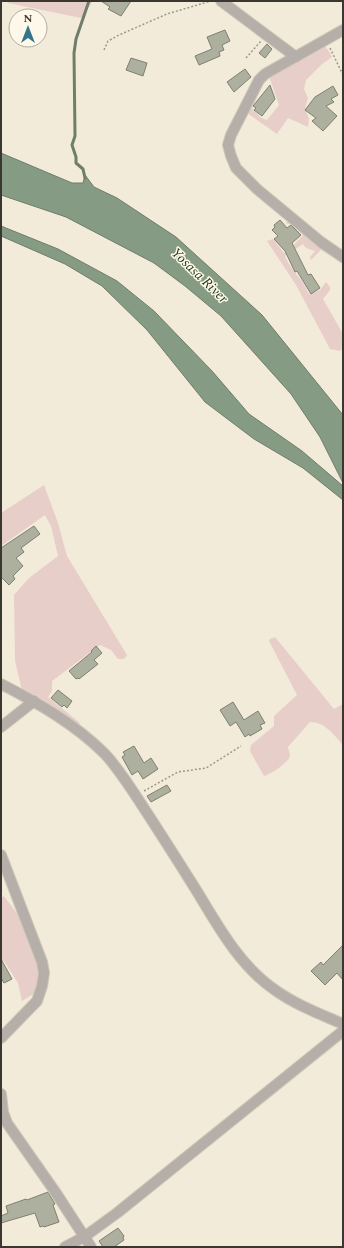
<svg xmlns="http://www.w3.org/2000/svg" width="344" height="1248" viewBox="0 0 344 1248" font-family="Spectral,serif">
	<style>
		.green { fill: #e8cec8 }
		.water { fill: #869b84; stroke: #6f7d6b }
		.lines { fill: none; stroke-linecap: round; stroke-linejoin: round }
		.stream { stroke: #6f7d6b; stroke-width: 3 }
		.building { fill: #aeb09f; stroke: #7e8070 }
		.minor-casing { stroke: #cec7b7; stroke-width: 12 }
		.path { stroke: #9d978a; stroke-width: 1.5; stroke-dasharray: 2 2; stroke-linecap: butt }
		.minor { stroke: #b5aea9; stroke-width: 10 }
		.labels { text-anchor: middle; stroke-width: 3; stroke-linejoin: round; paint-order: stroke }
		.water-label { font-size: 14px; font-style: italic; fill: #193916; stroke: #fef8ea }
	</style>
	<rect width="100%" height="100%" fill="#f3ebd9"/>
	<g class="green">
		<path d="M9,1H93L81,18L8,3Z"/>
		<path d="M324,45L330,53L332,57L321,65L306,80L304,89L308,98L305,108L309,119L308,127L288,118L277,134L247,113L255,94L259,93L252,108L261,118L267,120L279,105L269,76Z"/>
		<path d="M290,218L343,261V264L321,250L311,260L310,257L315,251L306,248L303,244L285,256C289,266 295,272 301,280C304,284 307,290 309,294L320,290L326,282L330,287V290L323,299L343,334V348L340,351L330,349L296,285L267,241L273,239L284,253L291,248L303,235L293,223L288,224L286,223Z"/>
		<path d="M44,485L58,523L67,556L127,655L124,659H118L111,650L100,645L52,681V691L48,697L80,723L77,726L22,690L15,661L14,595L29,578L58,556L51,526L45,515L1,546V513Z"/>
		<path d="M275,637L334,709L343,704V745C333,734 325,722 310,722L288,747C288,749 290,753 290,756C289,762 270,775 264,776L250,751L251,745L274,726V716L297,695L269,641L270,639Z"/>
		<path d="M4,896L24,923L41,971L37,992L22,1001L18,983L4,961H1V898Z"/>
	</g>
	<g class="water">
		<path d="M1,153L72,183H83L85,175L94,187L117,198L176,237L262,315L343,415V483L320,437L291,394L221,316L185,286L154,263L66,217L1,195Z"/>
		<path d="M1,226L58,249L117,281L154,311L212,371L249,414L302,451L343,486V500L303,468L254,439L205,402L147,330L102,286L65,264L1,236Z"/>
	</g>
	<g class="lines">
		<path class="stream" d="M85,178L83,169L76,163V157L72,145L75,136L74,53L76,39L89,1"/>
	</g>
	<g class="building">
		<path d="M101,1H131L121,16L108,9L110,7Z"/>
		<path d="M225,30L230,41L222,45L224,50L219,52L220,56L199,65L195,56L212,49L207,37Z"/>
		<path d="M267,44L272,49L265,58L259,53Z"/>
		<path d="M131,58L147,63L143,76L126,70Z"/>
		<path d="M245,69L251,77L234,92L227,82Z"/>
		<path d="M270,85L275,99L262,116L254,110L256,108L253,106Z"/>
		<path d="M333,86L338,95L331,99L334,102L326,106L337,116L323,131L312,121L316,118L305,110L315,97Z"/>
		<path d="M280,220L287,228L291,225L301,235L292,243L308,275L311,274L320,288L311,294L297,271L295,272L285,251L274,239L278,236L272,230L275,227L274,225Z"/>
		<path d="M34,526L40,534L21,548L24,552L16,558L23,566L13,576L15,579L9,585L1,577V548Z"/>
		<path d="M96,646L102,653L94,660L98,664L79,679L78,678L76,679L69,671L92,652L91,651Z"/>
		<path d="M58,690L72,701L67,708L64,705L62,707L51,698Z"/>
		<path d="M233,702L244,720L258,711L265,723L260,725L262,729L250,736L249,734L245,737L236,722L230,726L220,710Z"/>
		<path d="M134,746L144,763L151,758L158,769L143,779L138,771L132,775L122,757L125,755L123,752Z"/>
		<path d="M167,785L171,791L151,802L147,796Z"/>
		<path d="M343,945V980L337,973L325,985L311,971L321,962L323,965Z"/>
		<path d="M1,959L12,979L4,983L1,978Z"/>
		<path d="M48,1192L55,1204L53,1205L59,1222L44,1227L43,1226L40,1227L35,1213L1,1223V1216L8,1213L6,1206L26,1199L27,1200Z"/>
		<path d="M118,1228L124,1236L123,1238L124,1240L114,1247H103L99,1241Z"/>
	</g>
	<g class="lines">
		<defs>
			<g id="minor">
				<path d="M221,1L296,57"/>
				<path d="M343,30L265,74L259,80L231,135L228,145L231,156L236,168L257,189L321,242L343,257"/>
				<path d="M1,684C38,703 75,724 105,754C117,767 126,781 136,796C157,828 178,861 198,893C219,928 241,967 275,990C296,1005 320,1014 343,1024"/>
				<path d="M1,727L34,701"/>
				<path d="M1,855L42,962L44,973L42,986L37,1001L1,1038"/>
				<path d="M1,1094L3,1112L7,1123L56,1193L91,1247"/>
				<path d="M65,1247L84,1237L117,1213L343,1031"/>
			</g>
		</defs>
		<use href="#minor" class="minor-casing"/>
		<g class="path">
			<path d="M330,48L343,75"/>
			<path d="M104,50L108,41L119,35L167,14L211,1"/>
			<path d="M246,58L261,41"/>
			<path d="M144,791L178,772L206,768L241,746"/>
		</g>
		<use href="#minor" class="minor"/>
	</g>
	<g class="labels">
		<g class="water-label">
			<text transform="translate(200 275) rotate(44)" y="5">Yosasa River</text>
		</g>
	</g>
	<rect width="344" height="1248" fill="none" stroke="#3a3730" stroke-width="4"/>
	<g transform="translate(28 28)"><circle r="19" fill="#fef8ea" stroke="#b0aba0"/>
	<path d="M0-3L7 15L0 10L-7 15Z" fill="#36748a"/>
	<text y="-6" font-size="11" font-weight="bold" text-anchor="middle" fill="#3a3730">N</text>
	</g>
</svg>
